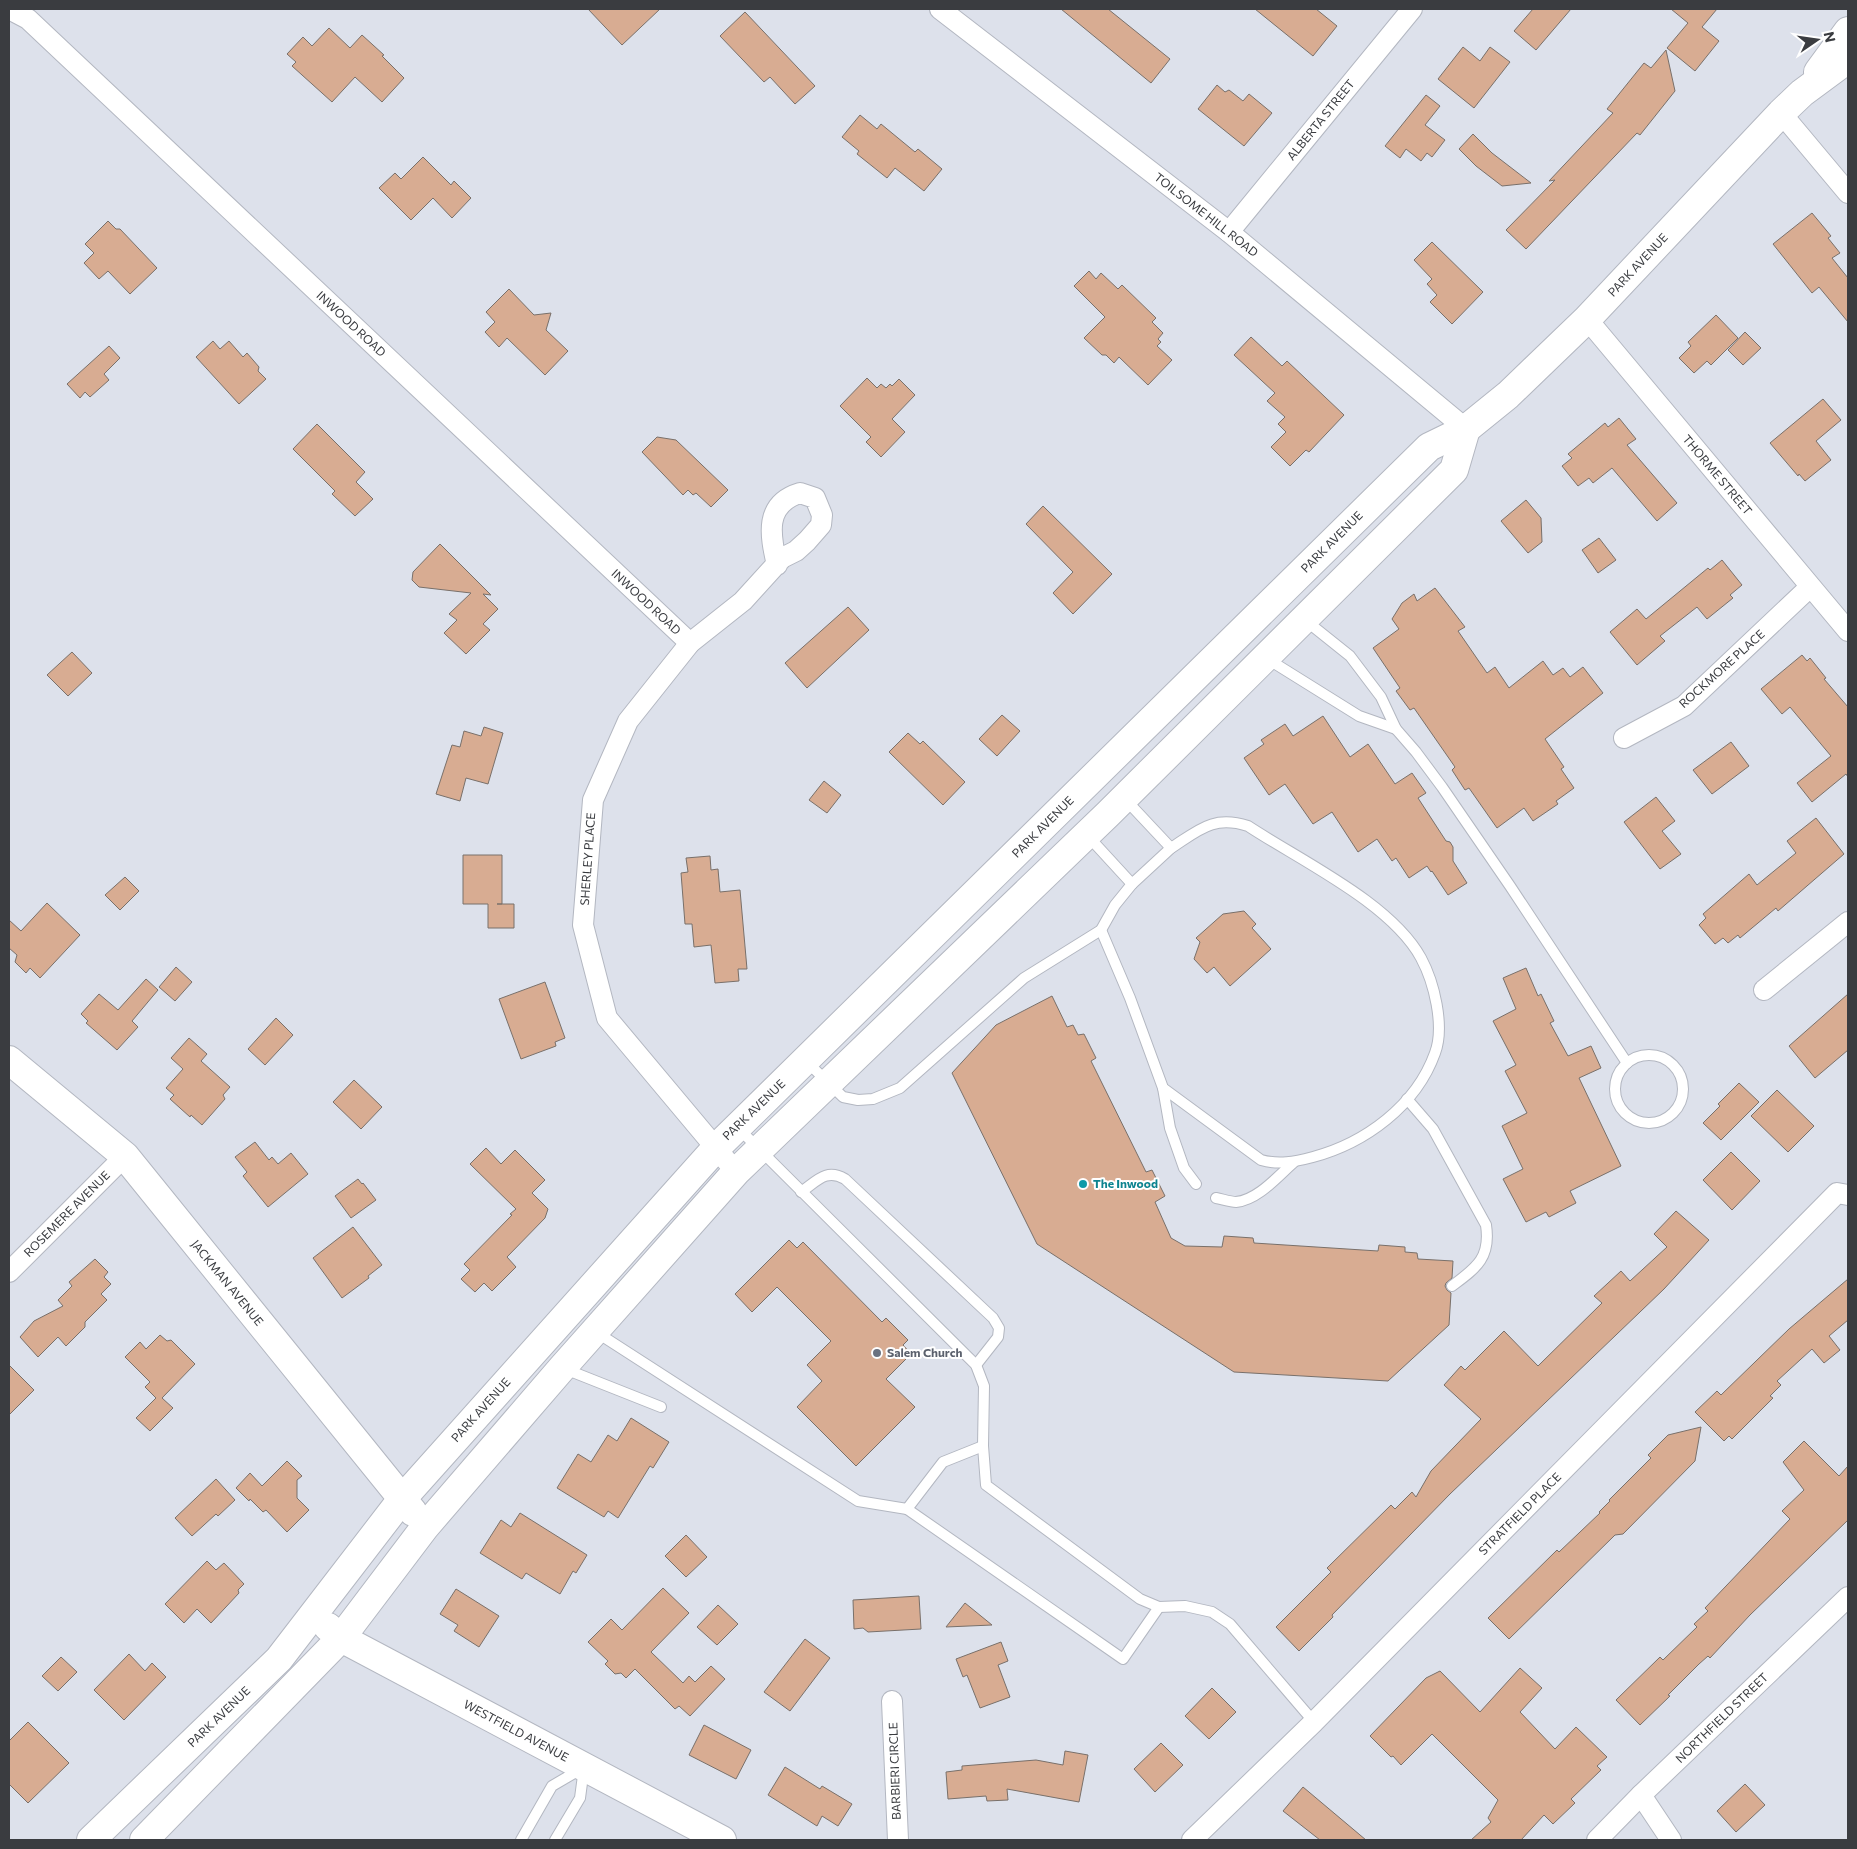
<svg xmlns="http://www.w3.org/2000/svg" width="1857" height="1849" viewBox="0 0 1857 1849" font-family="Commissioner,sans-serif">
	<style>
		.building { fill: #d8ac92; stroke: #79706a }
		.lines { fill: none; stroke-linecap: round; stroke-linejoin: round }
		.lane-casing { stroke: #b3b7c1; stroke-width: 12 }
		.street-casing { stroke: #b3b7c1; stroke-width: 22 }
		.secondary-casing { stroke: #b3b7c1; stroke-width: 30 }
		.lane { stroke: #fff; stroke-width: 10 }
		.street { stroke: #fff; stroke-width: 20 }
		.secondary { stroke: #fff; stroke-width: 28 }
		.culture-dot { fill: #0f9aa8; stroke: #fff; stroke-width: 2 }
		.worship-dot { fill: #6b7280; stroke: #fff; stroke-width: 2 }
		.labels { text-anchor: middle; stroke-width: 4; stroke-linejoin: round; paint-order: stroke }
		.street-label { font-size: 12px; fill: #3a3c40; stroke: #fff }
		.culture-label { font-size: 12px; font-weight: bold; fill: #0d838f; stroke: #fff; text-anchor: start }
		.worship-label { font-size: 12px; font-weight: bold; fill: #5b616d; stroke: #fff; text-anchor: start }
	</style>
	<rect width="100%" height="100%" fill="#dde1eb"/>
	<g class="building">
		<path d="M588,9H660L622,45Z"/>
		<path d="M1061,9H1108L1170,59L1151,83Z"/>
		<path d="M1255,9H1316L1337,26L1313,56Z"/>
		<path d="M1533,9H1571L1536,50L1514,31Z"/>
		<path d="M1671,9H1717L1702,27L1719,41L1695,71L1667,48L1688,23Z"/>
		<path d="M745,12L815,86L795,104L770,77L764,82L720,36Z"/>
		<path d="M329,28L350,48L362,35L384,55L382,56L404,78L382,102L355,77L332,102L292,66L296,62L287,54L303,37L312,46Z"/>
		<path d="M1463,47L1480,61L1490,47L1510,62L1474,108L1438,79Z"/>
		<path d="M1666,50L1675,91L1640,135L1637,133L1526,249L1506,230L1555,180L1549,181L1613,113L1607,109L1644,63L1651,68Z"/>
		<path d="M1217,85L1225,92L1229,90L1243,101L1249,94L1272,113L1244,146L1198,109Z"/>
		<path d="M1426,95L1440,106L1425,125L1445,140L1432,157L1427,153L1421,161L1406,149L1400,158L1385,146Z"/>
		<path d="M860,115L877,129L881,124L915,152L918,149L942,169L924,191L895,168L887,178L857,154L859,151L842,137Z"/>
		<path d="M1473,134L1492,153L1531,183L1502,186L1476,166L1459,149Z"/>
		<path d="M423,157L451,185L454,181L471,198L452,218L433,198L411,220L379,188L395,173L401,179Z"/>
		<path d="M1812,213L1831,236L1828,238L1840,253L1832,258L1848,278V322L1819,287L1812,293L1773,244Z"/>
		<path d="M108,221L116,229H120L157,268L130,294L108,271L99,279L84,263L94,253L85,244Z"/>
		<path d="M1432,242L1483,292L1452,324L1430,302L1437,295L1427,284L1432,279L1414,260Z"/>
		<path d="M1089,271L1096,279L1101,273L1118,289L1122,285L1156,318L1152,322L1163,333L1158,339L1161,342L1157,346L1172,360L1148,385L1119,357L1114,363L1106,355H1102L1084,338L1105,317L1074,286Z"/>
		<path d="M509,289L534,315L551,313L546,330L568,351L545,375L507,338L499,347L485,332L495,322L486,312Z"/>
		<path d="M1716,315L1738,338L1711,365L1707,361L1694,373L1679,358L1691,346L1688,342Z"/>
		<path d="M1745,332L1761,348L1743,365L1728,350Z"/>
		<path d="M1251,337L1282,366L1287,361L1344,415L1309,452L1306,450L1290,466L1271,447L1286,432L1278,424L1285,417L1267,401L1275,393L1234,355Z"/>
		<path d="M213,341L220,349L229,341L243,357L247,353L259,367L258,371L266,379L239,404L196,357Z"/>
		<path d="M109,346L120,358L104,374L109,380L90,397L85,392L80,398L67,384Z"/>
		<path d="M867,378L877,388L881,384L886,388L890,384L892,386L899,379L915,395L892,419L905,432L881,457L866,442L871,437L840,406Z"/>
		<path d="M1823,399L1841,420L1816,441L1831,460L1805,481L1799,474L1798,476L1770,443Z"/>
		<path d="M1619,418L1636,439L1627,445L1677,503L1657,521L1612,468L1593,483L1589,478L1578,486L1562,466L1572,458L1568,454L1605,423L1608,427Z"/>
		<path d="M317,424L365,472L356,482L373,499L355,516L332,494L335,491L293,449Z"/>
		<path d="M657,437L676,440L728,490L711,507L696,493L693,495L688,490L683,495L642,452Z"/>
		<path d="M1526,500L1541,518L1542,542L1528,553L1501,521Z"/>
		<path d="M1043,506L1112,574L1073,614L1053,593L1073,572L1026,524Z"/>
		<path d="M1599,538L1616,560L1598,573L1582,550Z"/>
		<path d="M440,544L491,595L483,594L498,609L483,624L490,630L466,654L444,633L457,620L449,614L471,593L419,587L412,580L413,572Z"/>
		<path d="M1722,560L1742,585L1730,595L1733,598L1707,619L1697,607L1660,636L1665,641L1637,665L1610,632L1637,609L1646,619L1708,568L1710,570Z"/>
		<path d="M1435,588L1465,627L1458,631L1487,673L1495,667L1509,688L1543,661L1553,675L1563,668L1570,677L1583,667L1603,693L1545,739L1564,767L1561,769L1574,788L1556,801L1558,804L1533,821L1524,808L1497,828L1469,788L1465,790L1452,770L1455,767L1414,708L1410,710L1396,691L1400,688L1373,648L1399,629L1392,619L1402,603L1414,594L1417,601Z"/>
		<path d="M848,607L869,630L807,688L785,663Z"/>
		<path d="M72,652L92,673L68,696L47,675Z"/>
		<path d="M1802,655L1807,661L1810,658L1826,678L1824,679L1848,707V777L1846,774L1812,802L1797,783L1831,756L1790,707L1782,714L1761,689Z"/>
		<path d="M1002,715L1020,731L997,756L979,739Z"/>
		<path d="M1323,716L1350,757L1368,744L1395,784L1412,773L1426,793L1418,798L1446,841L1450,842L1453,847V861L1467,883L1448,895L1432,871L1431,872L1427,866L1409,878L1396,858L1392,861L1377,839L1358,852L1332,812L1313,824L1285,784L1269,795L1244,758L1264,744L1261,740L1285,724L1293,736Z"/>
		<path d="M484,727L503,733L488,784L466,778L460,801L436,794L452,745L460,747L464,731L481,736Z"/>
		<path d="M908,733L920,744L923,741L965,782L943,805L889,752Z"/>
		<path d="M1731,742L1749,766L1712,794L1693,770Z"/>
		<path d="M824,781L841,795L827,813L809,800Z"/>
		<path d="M1656,797L1675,821L1662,831L1681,854L1660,869L1624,822Z"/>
		<path d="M1816,818L1844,854L1778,911L1776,908L1740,938L1738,935L1728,943L1723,938L1715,944L1699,925L1706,918L1703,914L1749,874L1757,885L1796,853L1787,841Z"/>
		<path d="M463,855H502V904H497H514V928H488V904H463Z"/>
		<path d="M710,856L711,870L718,869L720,892L740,890L747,969H738L739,981L715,983L711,945L694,947L692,924H685L681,873L688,872L686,858Z"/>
		<path d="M125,877L139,891L120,910L105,895Z"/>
		<path d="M47,903L80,935L40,978L30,968L26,973L15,962L17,955L9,948V920L21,931Z"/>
		<path d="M1244,911L1256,924L1252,928L1271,949L1230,986L1214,967L1207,973L1194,959L1200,942L1196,938L1223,914Z"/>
		<path d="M176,967L192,982L175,1001L159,987Z"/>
		<path d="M1526,968L1538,996L1541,994L1554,1021L1550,1023L1568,1056L1591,1046L1601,1068L1579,1078L1621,1166L1570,1191L1576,1203L1549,1217L1546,1212L1526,1222L1503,1179L1523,1169L1502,1126L1527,1113L1505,1071L1516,1065L1493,1021L1516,1009L1503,978Z"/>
		<path d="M146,979L158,990L132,1021L138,1027L117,1050L86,1023L88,1021L81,1014L99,994L118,1010Z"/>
		<path d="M545,982L565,1038L555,1042L556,1046L521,1059L499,999Z"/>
		<path d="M1848,994V1050L1815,1078L1789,1046Z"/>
		<path d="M1052,996L1067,1027L1073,1025L1078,1035L1084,1034L1096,1058L1091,1061L1146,1172L1152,1170L1165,1196L1155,1202L1171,1238L1185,1246L1222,1247L1224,1236L1253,1238L1254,1243L1378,1251L1379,1245L1405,1247V1252L1417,1253L1418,1259L1453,1261L1452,1278L1446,1283L1445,1286L1447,1290L1451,1293L1449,1325L1388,1381L1234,1372L1037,1244L952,1073L996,1025Z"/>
		<path d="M276,1018L293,1035L265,1065L248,1049Z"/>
		<path d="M189,1038L207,1054L201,1061L230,1087L223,1095L225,1099L202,1125L191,1115L190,1117L170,1099L174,1095L166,1088L183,1069L171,1058Z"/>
		<path d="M354,1080L382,1107L361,1129L333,1102Z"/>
		<path d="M1739,1083L1759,1102L1721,1140L1703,1123L1720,1106L1718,1104Z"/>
		<path d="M1777,1090L1814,1126L1788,1152L1751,1116Z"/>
		<path d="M255,1142L269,1160L272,1157L278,1164L291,1153L308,1174L268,1207L243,1176L247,1172L235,1157Z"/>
		<path d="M486,1148L501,1164L515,1150L545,1180L532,1193L548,1209L545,1218L507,1257L516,1267L492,1291L484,1283L475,1292L461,1279L470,1270L464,1264L512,1215L510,1214L516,1209L470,1164Z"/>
		<path d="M1731,1152L1760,1181L1732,1210L1703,1180Z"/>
		<path d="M358,1179L362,1184L363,1183L376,1200L351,1218L335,1196Z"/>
		<path d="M1676,1211L1709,1240L1664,1289L1450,1494L1332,1615L1333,1617L1299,1651L1276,1627L1331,1572L1327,1568L1391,1505L1395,1509L1412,1492L1416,1497L1431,1471L1481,1419L1444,1385L1461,1366L1465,1370L1504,1331L1538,1366L1602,1303L1594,1296L1621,1271L1630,1281L1667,1247L1654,1234Z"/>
		<path d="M353,1227L382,1265L368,1276L369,1278L342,1298L313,1258Z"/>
		<path d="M789,1240L797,1248L803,1242L882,1322L886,1318L908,1340L903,1345L911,1354L886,1379L915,1407L856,1466L797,1407L822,1381L807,1365L831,1341L777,1287L752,1312L735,1294Z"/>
		<path d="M95,1259L108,1272L104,1277L111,1284L101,1294L107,1300L85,1322V1327L66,1346L58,1337L38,1357L20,1337L34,1321L63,1306L58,1300L72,1286L69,1282Z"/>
		<path d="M1848,1279V1320L1829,1336L1840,1350L1824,1363L1812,1349L1777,1381L1781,1385L1770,1396L1773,1398L1732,1439L1729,1436L1724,1441L1695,1412L1717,1391L1721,1395L1789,1329Z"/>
		<path d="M160,1335L167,1341L171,1340L195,1364L162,1398L173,1408L150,1431L136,1418L156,1398L145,1387L150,1382L125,1357L140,1342L146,1349Z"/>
		<path d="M9,1365L34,1390L9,1415Z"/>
		<path d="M631,1418L669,1442L653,1468L650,1466L618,1518L608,1511L604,1517L557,1488L578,1454L591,1462L608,1435L617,1441Z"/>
		<path d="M1701,1427L1695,1461L1623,1534L1615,1535L1509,1639L1488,1618L1557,1550L1559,1552L1600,1513L1599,1512L1610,1501L1609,1500L1651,1458L1648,1455L1668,1435Z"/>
		<path d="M1804,1441L1839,1476L1848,1466V1520L1750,1615L1710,1658L1708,1656L1699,1664L1668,1695L1670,1696L1640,1725L1616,1700L1660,1657L1663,1660L1697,1627L1694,1624L1708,1611L1705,1608L1790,1519L1782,1511L1804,1490L1783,1462Z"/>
		<path d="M287,1461L302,1476L297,1480V1498L309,1510L287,1532L266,1510L263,1512L250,1499L249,1501L236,1488L250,1473L262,1486Z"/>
		<path d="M216,1479L235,1500L218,1516L216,1514L192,1536L175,1518Z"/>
		<path d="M520,1513L587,1555L576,1573L573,1571L560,1594L526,1573L522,1579L480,1553L501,1520L511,1527Z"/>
		<path d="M686,1535L707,1557L686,1577L665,1556Z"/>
		<path d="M207,1561L216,1570L224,1563L244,1584L238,1590L239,1593L211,1623L197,1609L184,1623L165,1604Z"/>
		<path d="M663,1588L689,1613L651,1652L683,1683L689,1676L695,1682L711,1666L725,1679L690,1716L679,1706L675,1709L635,1669L626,1678L621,1673L615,1674L605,1664L608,1661L588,1642L611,1619L622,1630Z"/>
		<path d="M456,1589L499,1616L479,1647L454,1631L458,1625L440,1614Z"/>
		<path d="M919,1596L921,1629L868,1632L863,1628L854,1629L853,1600Z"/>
		<path d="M965,1603L992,1625L946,1627Z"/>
		<path d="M718,1605L738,1624L717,1645L697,1627Z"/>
		<path d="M805,1639L830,1658L790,1711L764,1692Z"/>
		<path d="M1001,1642L1008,1661L998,1665L1010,1697L980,1708L967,1675L963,1677L956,1659Z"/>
		<path d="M129,1654L145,1671L152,1663L166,1677L124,1720L94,1690Z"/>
		<path d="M61,1657L77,1672L58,1691L42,1676Z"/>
		<path d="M1520,1668L1542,1688L1520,1712L1555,1749L1576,1727L1607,1757L1597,1766L1601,1770L1571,1799L1575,1803L1553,1824L1544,1815L1521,1840H1471L1491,1822L1488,1818L1498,1800L1432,1734L1401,1765L1393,1756L1391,1757L1370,1736L1426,1678L1440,1671L1480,1712Z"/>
		<path d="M1212,1688L1236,1712L1209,1739L1185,1716Z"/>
		<path d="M28,1722L69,1763L28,1803L9,1784V1741Z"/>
		<path d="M704,1725L751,1750L736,1779L689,1755Z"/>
		<path d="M1161,1743L1183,1765L1155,1792L1134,1769Z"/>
		<path d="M1065,1751L1088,1755L1079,1802L1007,1789L1008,1800L987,1801L986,1796L948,1799L946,1772L962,1770V1766L1036,1760L1063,1765Z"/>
		<path d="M785,1767L820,1789L822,1786L852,1804L838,1826L822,1816L817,1826L768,1795Z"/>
		<path d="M1745,1784L1765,1805L1736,1832L1717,1811Z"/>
		<path d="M1303,1787L1366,1840H1320L1283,1811Z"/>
	</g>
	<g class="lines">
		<defs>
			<g id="lane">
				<path d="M1305,620L1350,656L1381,697L1396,729L1416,752L1442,787L1510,886L1627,1063"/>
				<path d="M1266,658L1359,716L1396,729"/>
				<path d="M1087,835L1132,884L1171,848L1125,799"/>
				<path d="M1101,930L1130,998L1163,1088L1261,1160C1279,1165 1294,1162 1313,1157C1365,1143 1416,1106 1435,1053C1445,1026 1434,982 1421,958C1391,903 1301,861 1248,826C1213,815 1199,830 1171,848"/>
				<circle cx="1649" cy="1089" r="34"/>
				<path d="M806,1061L843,1097L858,1100L873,1099L900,1088L1024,978L1101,930L1115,905L1132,884"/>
				<path d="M1163,1088L1170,1128L1184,1168L1196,1184"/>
				<path d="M1407,1099L1433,1129L1486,1225C1491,1258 1476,1268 1452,1286"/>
				<path d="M738,1128L976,1365L984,1386L983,1446L986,1485L1140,1599L1159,1607L1185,1606L1212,1612L1230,1624L1314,1722"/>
				<path d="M801,1192C817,1181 826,1168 845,1179L993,1318L999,1328L998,1337L976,1365"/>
				<path d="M1216,1198C1222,1199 1230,1202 1236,1202C1258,1200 1278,1176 1294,1162"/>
				<path d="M596,1332L858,1501L907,1509"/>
				<path d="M565,1369L661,1407"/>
				<path d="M983,1446L943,1462L907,1509L1123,1659L1159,1607"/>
				<path d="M521,1840L552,1786L581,1769"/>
				<path d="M555,1840L580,1798L584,1768"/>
			</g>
			<g id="street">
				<path d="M9,9L28,19L690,643"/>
				<path d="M940,9L1229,232L1466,429"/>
				<path d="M1781,113L1848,193"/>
				<path d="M1229,232L1412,9"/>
				<path d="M1587,319L1848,631"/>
				<path d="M1624,738L1684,706L1810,587"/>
				<path d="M1764,990L1848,922"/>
				<path d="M736,1172L607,1018L583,925L593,800L628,721L690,643L743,601L782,558L796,551L807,541L821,525L822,515L815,498L800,493C764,504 770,535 777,565"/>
				<path d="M9,1272L125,1156"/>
				<path d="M892,1701L898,1840"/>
				<path d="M1641,1795L1671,1840"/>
				<path d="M1192,1840L1314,1722L1837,1193L1848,1195"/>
				<path d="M1597,1840L1641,1795L1848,1597"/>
			</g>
			<g id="secondary">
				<path d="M1818,72L1848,31"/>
				<path d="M9,1060L125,1156L413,1512"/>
				<path d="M328,1627L341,1638L722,1840"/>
				<path d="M91,1840L279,1659L402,1499L716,1148L1429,447L1466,429L1508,395L1587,319L1781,113L1802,93L1848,59"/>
				<path d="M144,1840L341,1638L425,1527L562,1368L736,1172L1108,814L1454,470L1466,429"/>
			</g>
		</defs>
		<use href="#lane" class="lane-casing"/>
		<use href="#street" class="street-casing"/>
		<use href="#secondary" class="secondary-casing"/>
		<use href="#lane" class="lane"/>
		<use href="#street" class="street"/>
		<use href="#secondary" class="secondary"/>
	</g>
	<circle class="culture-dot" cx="1083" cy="1184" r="5"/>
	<circle class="worship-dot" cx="877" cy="1353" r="5"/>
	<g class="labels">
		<g class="street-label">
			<text transform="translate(1321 120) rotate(-51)" y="4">ALBERTA STREET</text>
			<text transform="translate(1206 215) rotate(38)" y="4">TOILSOME HILL ROAD</text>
			<text transform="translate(1638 265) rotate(-47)" y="4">PARK AVENUE</text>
			<text transform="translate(351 324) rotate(43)" y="4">INWOOD ROAD</text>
			<text transform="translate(1717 475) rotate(50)" y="4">THORME STREET</text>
			<text transform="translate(1332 542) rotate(-45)" y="4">PARK AVENUE</text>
			<text transform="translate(646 602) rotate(43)" y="4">INWOOD ROAD</text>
			<text transform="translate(1722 669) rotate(-42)" y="4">ROCKMORE PLACE</text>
			<text transform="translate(1043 827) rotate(-45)" y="4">PARK AVENUE</text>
			<text transform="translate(588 859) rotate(-86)" y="4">SHERLEY PLACE</text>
			<text transform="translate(754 1110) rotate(-44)" y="4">PARK AVENUE</text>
			<text transform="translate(67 1214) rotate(-45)" y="4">ROSEMERE AVENUE</text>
			<text transform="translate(227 1283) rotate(51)" y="4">JACKMAN AVENUE</text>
			<text transform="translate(481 1410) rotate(-48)" y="4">PARK AVENUE</text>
			<text transform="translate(1520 1514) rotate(-45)" y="4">STRATFIELD PLACE</text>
			<text transform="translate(219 1717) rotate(-44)" y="4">PARK AVENUE</text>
			<text transform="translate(1722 1718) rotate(-44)" y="4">NORTHFIELD STREET</text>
			<text transform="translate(516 1731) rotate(28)" y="4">WESTFIELD AVENUE</text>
			<text transform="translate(895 1771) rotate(-92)" y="4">BARBIERI CIRCLE</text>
		</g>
		<g class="culture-label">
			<text x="1093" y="1188">The Inwood</text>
		</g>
		<g class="worship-label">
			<text x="887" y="1357">Salem Church</text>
		</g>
	</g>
	<rect width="1857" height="1849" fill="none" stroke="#3a3c40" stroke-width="20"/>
	<g transform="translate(1817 40) rotate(77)" stroke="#ffffff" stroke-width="4" paint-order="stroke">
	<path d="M0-4L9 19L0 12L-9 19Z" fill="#3a3c40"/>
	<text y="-8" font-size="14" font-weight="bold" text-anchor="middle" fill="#3a3c40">N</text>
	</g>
</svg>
